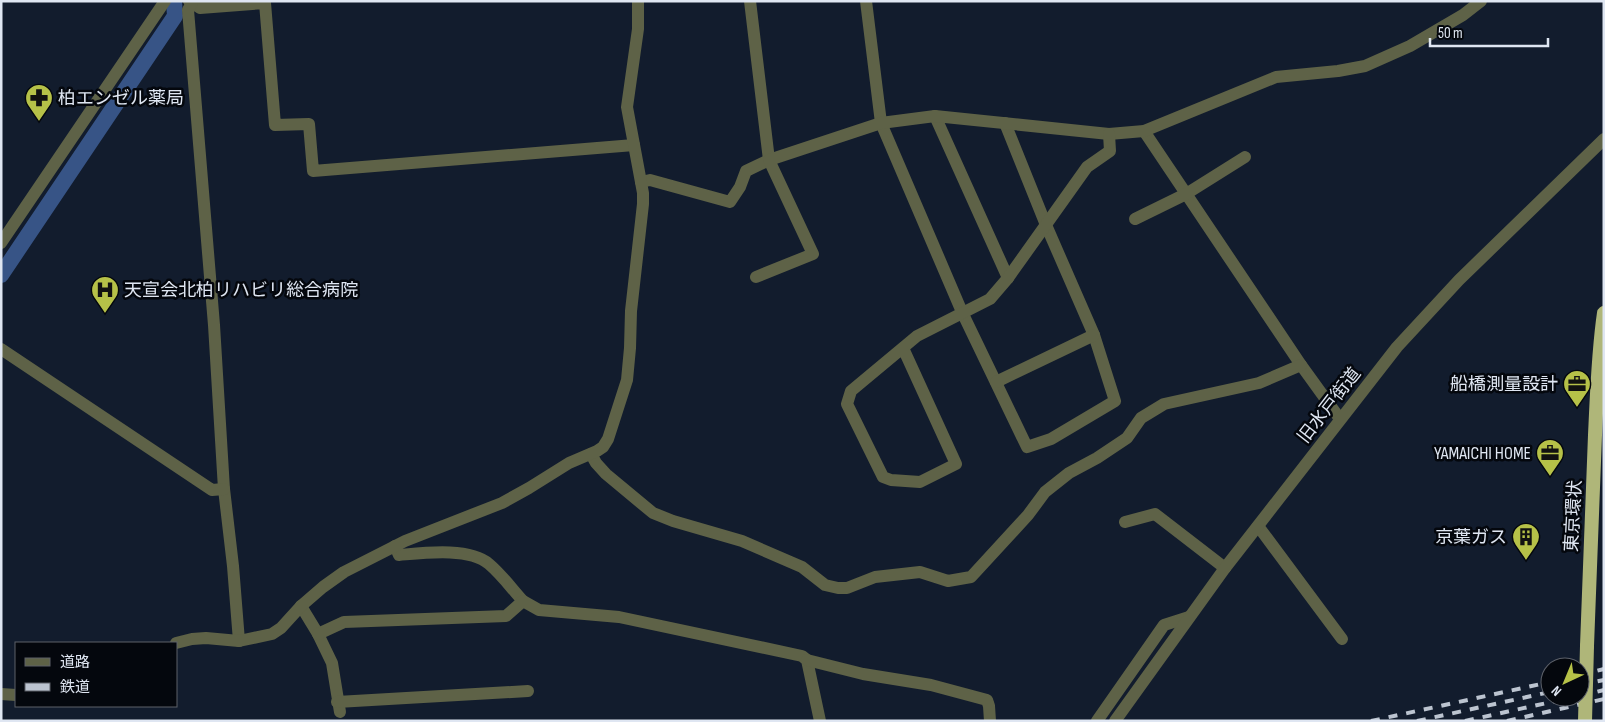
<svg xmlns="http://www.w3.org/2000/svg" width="1605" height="722" viewBox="0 0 1605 722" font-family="'Sofia Sans Condensed','Noto Sans JP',sans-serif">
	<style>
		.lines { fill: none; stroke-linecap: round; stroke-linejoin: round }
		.canal { stroke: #375486; stroke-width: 16 }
		.minor { stroke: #5e6247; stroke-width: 12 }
		.tertiary { stroke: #5e6247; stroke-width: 12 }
		.trunk { stroke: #afb679; stroke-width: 14 }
		.rail { stroke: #bcc4d0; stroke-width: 4; stroke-dasharray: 9 9; stroke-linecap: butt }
		.trunk-bridge { stroke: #afb679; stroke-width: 14 }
		.labels { text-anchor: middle; stroke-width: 5; stroke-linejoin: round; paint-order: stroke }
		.poi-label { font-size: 18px; fill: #dfe6f2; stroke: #04070d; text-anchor: end }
		.street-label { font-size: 18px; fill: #dfe6f2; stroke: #04070d }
	</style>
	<rect width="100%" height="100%" fill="#121c2d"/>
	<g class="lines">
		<path class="canal" d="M1,275L175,16L174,1"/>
		<g class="minor">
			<path d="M189,1L200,8L265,3L275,125L309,124L313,171L634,145"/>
			<path d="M866,1L881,123L962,312L1027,447L1051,439L1115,401L1094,335L1046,225L1005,123"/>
			<path d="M192,3L188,10L214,325L224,489L233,566L239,641"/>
			<path d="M935,116L1008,278"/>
			<path d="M1144,131L1301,365L1340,419"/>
			<path d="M641,182L650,180L730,202L740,187L746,171L769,160L750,1"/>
			<path d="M1135,219L1186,194L1245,157"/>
			<path d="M756,277L813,254L769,160L881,123L935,116L1109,134L1144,131L1276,77L1338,71L1365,66L1410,46L1463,15L1481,1"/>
			<path d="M903,348L956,464L920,482L891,480L883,477L847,404L851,391L917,336L990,299L1008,278L1087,167L1110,151L1109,134"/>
			<path d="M1,349L212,490L224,489"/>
			<path d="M996,382L1094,335"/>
			<path d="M591,454L596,463L606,474L653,513L673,521L742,541L802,567L825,585L838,588H847L875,577L920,572L948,581L971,577L1028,515L1045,492L1069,473L1097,458L1127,438L1141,418L1164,404L1259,383L1301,365"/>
			<path d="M1125,522L1155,514L1225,568"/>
			<path d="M1258,526L1342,639"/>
			<path d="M395,546L399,555C423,553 469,547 489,564C502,575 512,589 523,601"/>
			<path d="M301,606L318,634L332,663L340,712"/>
			<path d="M318,634L344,622L506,616L523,601L539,610L619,617L802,656L807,660L820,721"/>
			<path d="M176,643L192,639L206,638L239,641L272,634L281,628L301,606L323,587L344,572L405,541L502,503L529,488L569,463L597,451L603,447L608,439L627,380L630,348L631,311L643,204V193L627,107L638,29V1"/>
			<path d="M807,660L863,674L931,685L987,700L989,706L990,721"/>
			<path d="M1,694L16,695"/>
			<path d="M337,702L528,691"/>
			<path d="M1097,721L1164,625L1189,617"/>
		</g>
		<g class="tertiary">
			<path d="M1,243L165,1"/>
			<path d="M1115,721L1225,568L1397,347L1459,280L1604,139"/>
		</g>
		<path class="trunk" d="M1587,646C1589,576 1592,506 1595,435C1597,395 1598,354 1604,313"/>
		<g class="rail">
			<path d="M1580,675L1604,669"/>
			<path d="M1580,685L1604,680"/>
			<path d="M1580,696L1604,690"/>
			<path d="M1371,721L1550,682"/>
			<path d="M1417,721L1550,692"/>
			<path d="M1465,721L1574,697"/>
			<path d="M1507,721L1604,699"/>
		</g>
		<path class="trunk-bridge" d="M1585,721L1587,646"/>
	</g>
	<defs>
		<symbol id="pharmacy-pin" viewBox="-11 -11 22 30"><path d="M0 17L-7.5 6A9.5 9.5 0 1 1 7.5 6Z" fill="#b6c148" stroke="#04070d"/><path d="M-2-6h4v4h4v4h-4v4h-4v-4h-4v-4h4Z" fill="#111"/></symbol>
		<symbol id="hospital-pin" viewBox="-11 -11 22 30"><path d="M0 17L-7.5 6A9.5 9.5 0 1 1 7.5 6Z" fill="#b6c148" stroke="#04070d"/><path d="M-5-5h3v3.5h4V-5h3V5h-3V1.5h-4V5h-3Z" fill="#111"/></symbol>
		<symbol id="office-pin" viewBox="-11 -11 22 30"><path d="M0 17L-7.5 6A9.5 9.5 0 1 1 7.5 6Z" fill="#b6c148" stroke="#04070d"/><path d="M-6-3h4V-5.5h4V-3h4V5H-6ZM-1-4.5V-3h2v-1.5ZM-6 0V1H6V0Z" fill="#111"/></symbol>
		<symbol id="building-pin" viewBox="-11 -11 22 30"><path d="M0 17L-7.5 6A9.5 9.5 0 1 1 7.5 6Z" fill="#b6c148" stroke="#04070d"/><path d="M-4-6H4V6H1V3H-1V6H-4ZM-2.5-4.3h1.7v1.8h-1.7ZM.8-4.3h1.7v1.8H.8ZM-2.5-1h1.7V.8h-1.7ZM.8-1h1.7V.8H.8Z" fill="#111"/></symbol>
	</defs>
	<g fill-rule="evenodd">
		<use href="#pharmacy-pin" x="23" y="82" width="32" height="43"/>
		<use href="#hospital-pin" x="89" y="274" width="32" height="43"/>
		<use href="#office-pin" x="1561" y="368" width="32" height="43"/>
		<use href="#office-pin" x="1534" y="437" width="32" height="43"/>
		<use href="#building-pin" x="1510" y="521" width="32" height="43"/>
	</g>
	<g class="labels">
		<g class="poi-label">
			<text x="58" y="104" text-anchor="start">柏エンゼル薬局</text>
			<text x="124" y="296" text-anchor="start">天宣会北柏リハビリ総合病院</text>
			<text x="1558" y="390">船橋測量設計</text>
			<text x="1531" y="459">YAMAICHI HOME</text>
			<text x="1507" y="543">京葉ガス</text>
		</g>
		<g class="street-label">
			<text transform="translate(1329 405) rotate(-52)" y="6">旧水戸街道</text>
			<text transform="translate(1573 516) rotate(-87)" y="6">東京環状</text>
		</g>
	</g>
	<rect width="1605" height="722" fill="none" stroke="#dfe6f2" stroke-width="5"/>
	<rect x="15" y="642" width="162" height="65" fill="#04070d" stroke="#5c6069"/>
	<rect x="25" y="658" width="25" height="8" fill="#5e6247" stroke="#5c6069"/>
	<text x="60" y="667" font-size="15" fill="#dfe6f2">道路</text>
	<rect x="25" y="683" width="25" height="8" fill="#bcc4d0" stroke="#5c6069"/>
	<text x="60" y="692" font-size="15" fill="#dfe6f2">鉄道</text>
	<g transform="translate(1565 682) rotate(224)"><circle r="24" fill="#04070d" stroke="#5c6069"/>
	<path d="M0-4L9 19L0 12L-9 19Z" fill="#b6c148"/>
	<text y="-8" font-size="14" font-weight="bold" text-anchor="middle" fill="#dfe6f2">N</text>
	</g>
	<path d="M1430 38v8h118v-8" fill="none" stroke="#dfe6f2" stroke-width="2.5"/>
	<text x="1438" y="38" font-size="15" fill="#dfe6f2" stroke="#04070d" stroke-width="4" paint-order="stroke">50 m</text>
</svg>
